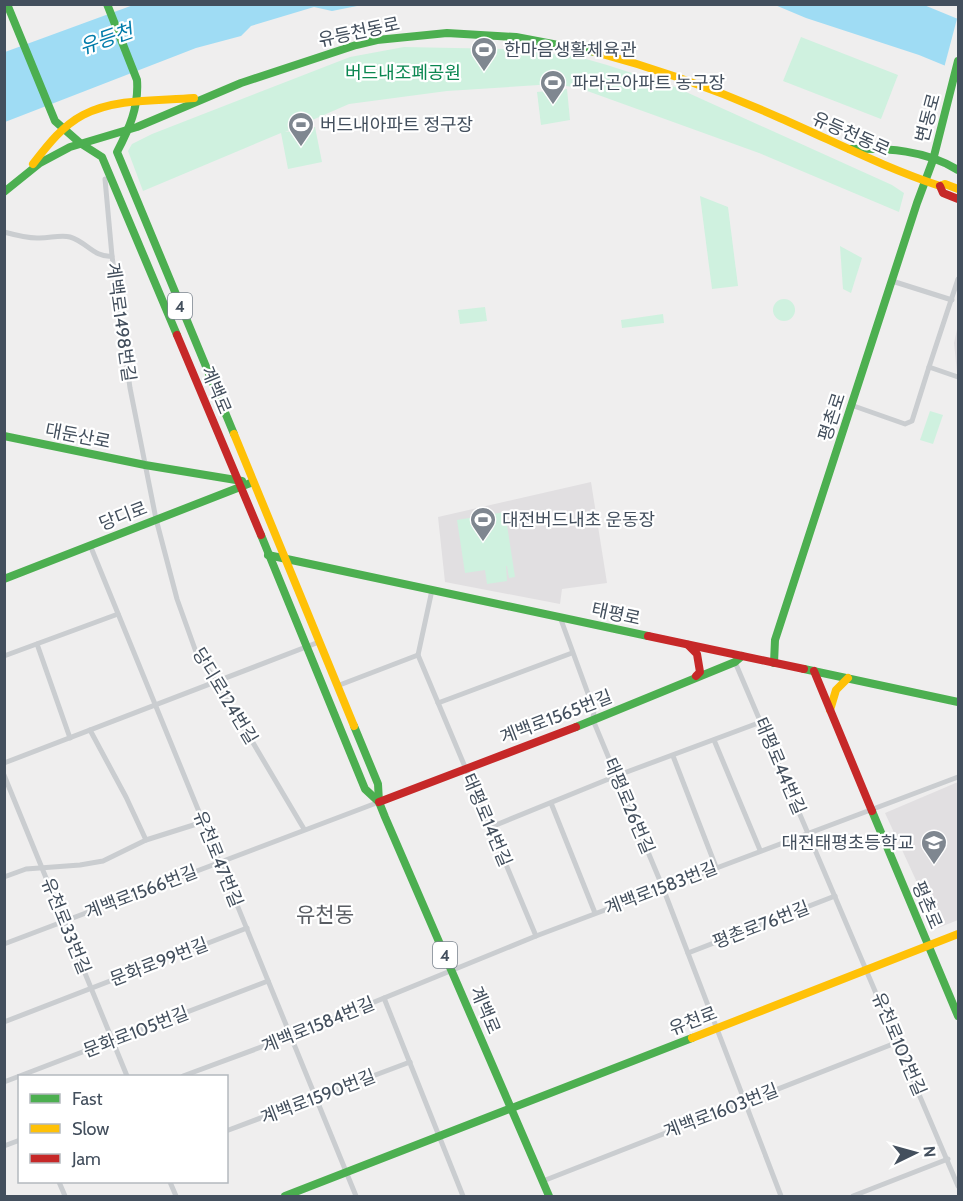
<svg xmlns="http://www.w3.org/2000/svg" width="963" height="1201" viewBox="0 0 963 1201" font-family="Cabin,'Noto Sans KR',sans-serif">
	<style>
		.education { fill: #e1dfe1 }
		.green { fill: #cff1df }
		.water { fill: #9fdcf4 }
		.pier { fill: #efeeee }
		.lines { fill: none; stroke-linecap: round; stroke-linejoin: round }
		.street { stroke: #cacdd0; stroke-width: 5 }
		.fast { stroke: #4caf50; stroke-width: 8 }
		.slow { stroke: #ffc107; stroke-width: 8 }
		.jam { stroke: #c62828; stroke-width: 8 }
		.labels { text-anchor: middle; stroke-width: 4.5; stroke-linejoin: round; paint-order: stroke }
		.shield { fill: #fff; stroke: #7b848e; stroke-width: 1.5 }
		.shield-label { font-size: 16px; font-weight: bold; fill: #434f5d }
		.street-label { font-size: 18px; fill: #434f5d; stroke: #fff }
		.poi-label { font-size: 18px; fill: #434f5d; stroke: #fff; text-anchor: start }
		.park-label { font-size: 18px; fill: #0b8751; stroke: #fff }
		.water-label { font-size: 20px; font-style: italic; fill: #017cab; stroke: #fff }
		.quarter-label { font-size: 21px; fill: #595d63; stroke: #fff }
	</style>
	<rect width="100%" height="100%" fill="#efeeee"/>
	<g class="education">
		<path d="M958,325V373L957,372L954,343Z"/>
		<path d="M591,482L607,583L562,589L560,604L445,582L438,517Z"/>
		<path d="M958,782V920L938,928L885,813Z"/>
	</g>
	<g class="green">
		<path d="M801,37L898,75L881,119L783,81Z"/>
		<path d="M404,47L506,49L579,57L607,65L675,87L892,185L904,193L899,212L759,153L579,88L554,84L447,91L349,104L285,132L315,127L322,162L288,169L281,133L143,191L128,151L132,144L152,134L350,57Z"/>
		<path d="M567,89L570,120L541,125L537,92Z"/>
		<path d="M700,196L728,207L738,286L712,289Z"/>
		<path d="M840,246L862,258L851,293L843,289Z"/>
		<circle cx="784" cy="310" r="11"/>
		<path d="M485,307L487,321L460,324L458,310Z"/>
		<path d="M663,314L664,323L622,328L621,320Z"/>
		<path d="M930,411L943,415L933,444L920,440Z"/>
		<path d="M505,512L515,577L509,578L507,566H506L507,581L487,584L485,570L465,573L457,520Z"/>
	</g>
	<g class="water">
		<path d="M136,4L362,5L332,11L314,7L251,26L241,36L196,48L5,122V52Z"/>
		<path d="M775,5H924L958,19V71L919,55L806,18Z"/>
	</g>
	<path class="pier" d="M958,15V74L944,68Z"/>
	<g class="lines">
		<g class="street">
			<path d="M105,179L112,256L130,388L156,519L177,599L196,652L217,682L304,829"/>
			<path d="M4,232C15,235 26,238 37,238C48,239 60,234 70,237C87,242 94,258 112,256"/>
			<path d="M892,281L952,300"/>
			<path d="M929,367L958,279"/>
			<path d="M851,405L905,424L912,421L929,367L958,377"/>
			<path d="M90,545L356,1196"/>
			<path d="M432,590L418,655L536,936"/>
			<path d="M560,617L594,710L593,720L663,888L781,1196"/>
			<path d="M37,644L70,738"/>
			<path d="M4,656L118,614"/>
			<path d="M735,662L958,1186"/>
			<path d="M337,686L418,655"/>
			<path d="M438,703L572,653"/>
			<path d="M90,730L126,797L146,840"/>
			<path d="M714,740L760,850"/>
			<path d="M673,756L716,867"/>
			<path d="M4,763L319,642"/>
			<path d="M4,775L127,1076"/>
			<path d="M551,803L595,913"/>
			<path d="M491,827L616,776L761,722"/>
			<path d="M4,877L26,869L80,865L103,861L146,840L203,822"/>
			<path d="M4,944L379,802"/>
			<path d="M688,953L835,896"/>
			<path d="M384,998L463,1196"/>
			<path d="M4,1022L247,928"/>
			<path d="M183,1076L291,1036L536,936L958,777"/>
			<path d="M4,1082L268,981"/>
			<path d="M226,1131L410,1062"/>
			<path d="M4,1146L20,1140"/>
			<path d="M543,1181L898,1042"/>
			<path d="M59,1182L65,1196"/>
			<path d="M170,1182L176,1196"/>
			<path d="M853,1196L948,1159"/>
		</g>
		<g class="fast">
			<path d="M7,4L55,121L80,143L102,157L177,335"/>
			<path d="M107,4L137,80C139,107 129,129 117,152L234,434"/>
			<path d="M850,149C887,148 926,150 958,170"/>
			<path d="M4,192L40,163L70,147L137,127L241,83L356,45L377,40L447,33L516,37L595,52"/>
			<path d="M4,436L145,465L242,481"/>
			<path d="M261,535L365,789L379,802"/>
			<path d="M268,555L648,636"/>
			<path d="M4,579L253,482"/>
			<path d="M774,663L775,640L917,203L933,160L958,61"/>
			<path d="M804,669L958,702"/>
			<path d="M354,726L378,784L379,802L385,817L549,1196"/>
			<path d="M576,727L735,662L742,656"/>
			<path d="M872,811L958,1016"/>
			<path d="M285,1196L692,1038"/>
		</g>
		<g class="slow">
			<path d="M595,52C659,69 720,91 780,118C833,141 885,168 940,186L945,184L958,189"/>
			<path d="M33,164C47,146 62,126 83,115C116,98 158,101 194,98"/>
			<path d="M234,434L354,726"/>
			<path d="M830,710L836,690L848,678"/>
			<path d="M692,1038L958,934"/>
		</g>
		<g class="jam">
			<path d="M940,186L943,193L958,199"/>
			<path d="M177,335L261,535"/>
			<path d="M648,636L804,669"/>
			<path d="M688,645L697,654L700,672L696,676"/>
			<path d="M814,671L872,811"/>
			<path d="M379,802L576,727"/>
		</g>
	</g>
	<defs>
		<symbol id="stadium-pin" viewBox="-11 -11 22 30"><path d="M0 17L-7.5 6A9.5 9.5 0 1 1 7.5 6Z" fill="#7f8790" stroke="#fff"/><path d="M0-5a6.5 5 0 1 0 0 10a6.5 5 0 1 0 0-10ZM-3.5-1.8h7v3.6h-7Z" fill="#fff"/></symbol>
		<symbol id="school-pin" viewBox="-11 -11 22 30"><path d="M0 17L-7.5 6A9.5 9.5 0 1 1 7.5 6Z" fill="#7f8790" stroke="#fff"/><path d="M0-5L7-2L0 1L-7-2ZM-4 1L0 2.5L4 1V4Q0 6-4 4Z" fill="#fff"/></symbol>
	</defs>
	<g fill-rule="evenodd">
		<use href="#stadium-pin" x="469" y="35" width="30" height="40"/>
		<use href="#stadium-pin" x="538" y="68" width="30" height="40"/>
		<use href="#stadium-pin" x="286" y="110" width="30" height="40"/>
		<use href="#stadium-pin" x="468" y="505" width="30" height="40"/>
		<use href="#school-pin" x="919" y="828" width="30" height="40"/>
	</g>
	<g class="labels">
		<g class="shield">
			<rect x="168" y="293" width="24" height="26" rx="4.5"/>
			<rect x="433" y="942" width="24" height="26" rx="4.5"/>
		</g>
		<g class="shield-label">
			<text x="180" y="312">4</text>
			<text x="445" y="961">4</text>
		</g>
		<g class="street-label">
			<text transform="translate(359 32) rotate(-12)" y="6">유등천동로</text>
			<text transform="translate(928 118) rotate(-75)" y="6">변동로</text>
			<text transform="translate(851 134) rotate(24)" y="6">유등천동로</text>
			<text transform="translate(121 322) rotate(82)" y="6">계백로1498번길</text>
			<text transform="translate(216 390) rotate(67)" y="6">계백로</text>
			<text transform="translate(832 417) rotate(-72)" y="6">평촌로</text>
			<text transform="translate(78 436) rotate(11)" y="6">대둔산로</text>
			<text transform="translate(123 516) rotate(-21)" y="6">당디로</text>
			<text transform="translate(616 614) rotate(12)" y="6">태평로</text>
			<text transform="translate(225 696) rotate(59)" y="6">당디로124번길</text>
			<text transform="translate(556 717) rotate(-21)" y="6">계백로1565번길</text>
			<text transform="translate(780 766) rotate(67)" y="6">태평로44번길</text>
			<text transform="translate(629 806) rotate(67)" y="6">태평로26번길</text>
			<text transform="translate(487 820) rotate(67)" y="6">태평로14번길</text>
			<text transform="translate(218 859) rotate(68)" y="6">유천로47번길</text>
			<text transform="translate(661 888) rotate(-21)" y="6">계백로1583번길</text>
			<text transform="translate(141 892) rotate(-21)" y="6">계백로1566번길</text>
			<text transform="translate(927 905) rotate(67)" y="6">평촌로</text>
			<text transform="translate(761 925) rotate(-21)" y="6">평촌로76번길</text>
			<text transform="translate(66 926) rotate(68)" y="6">유천로33번길</text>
			<text transform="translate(159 962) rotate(-21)" y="6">문화로99번길</text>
			<text transform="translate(485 1010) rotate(67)" y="6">계백로</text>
			<text transform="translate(693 1021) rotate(-21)" y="6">유천로</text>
			<text transform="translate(318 1025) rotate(-22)" y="6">계백로1584번길</text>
			<text transform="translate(136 1032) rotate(-21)" y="6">문화로105번길</text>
			<text transform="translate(899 1044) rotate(67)" y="6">유천로102번길</text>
			<text transform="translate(318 1097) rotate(-21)" y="6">계백로1590번길</text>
			<text transform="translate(721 1111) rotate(-21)" y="6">계백로1603번길</text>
		</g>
		<g class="poi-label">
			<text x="504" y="56">한마음생활체육관</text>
			<text x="572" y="89">파라곤아파트 농구장</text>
			<text x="320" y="131">버드내아파트 정구장</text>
			<text x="502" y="526">대전버드내초 운동장</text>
			<text x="914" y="849" text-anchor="end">대전태평초등학교</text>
		</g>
		<g class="park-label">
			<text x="403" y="79">버드내조폐공원</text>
		</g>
		<g class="water-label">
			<text transform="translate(106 39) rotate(-19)" y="7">유등천</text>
		</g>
		<g class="quarter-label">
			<text x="325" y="922">유천동</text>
		</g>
	</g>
	<rect width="963" height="1201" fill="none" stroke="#434f5d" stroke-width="12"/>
	<rect x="18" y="1075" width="210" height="108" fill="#ffffff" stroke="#b4b9be" stroke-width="1.5"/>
	<rect x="30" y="1094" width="30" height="9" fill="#4caf50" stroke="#b4b9be" stroke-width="1.5"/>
	<text x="72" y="1105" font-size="18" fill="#434f5d">Fast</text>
	<rect x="30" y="1124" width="30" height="9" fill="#ffc107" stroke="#b4b9be" stroke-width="1.5"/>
	<text x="72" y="1135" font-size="18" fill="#434f5d">Slow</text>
	<rect x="30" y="1154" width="30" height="9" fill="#c62828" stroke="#b4b9be" stroke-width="1.5"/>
	<text x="72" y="1165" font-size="18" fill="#434f5d">Jam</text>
	<g transform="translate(915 1153) rotate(85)" stroke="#ffffff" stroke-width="4.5" paint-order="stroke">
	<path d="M0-4.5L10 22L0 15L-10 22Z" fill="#434f5d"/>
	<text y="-9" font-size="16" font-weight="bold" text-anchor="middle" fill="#434f5d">N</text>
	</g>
</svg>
